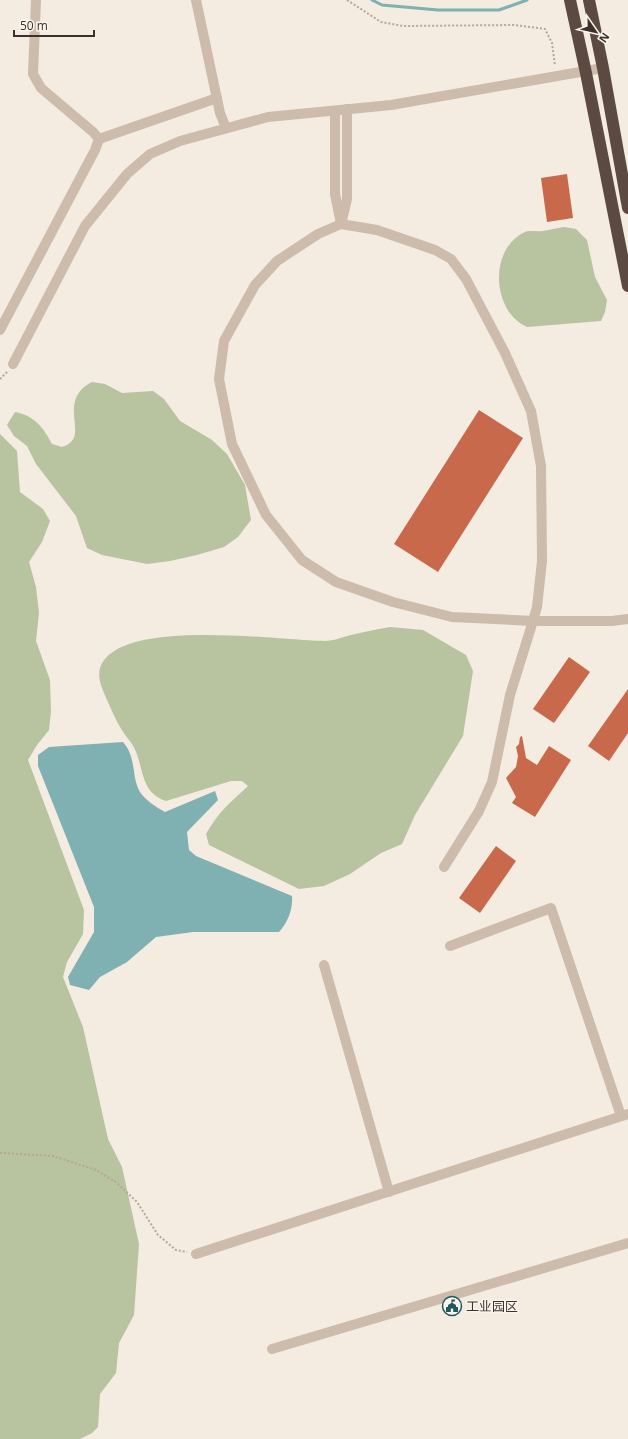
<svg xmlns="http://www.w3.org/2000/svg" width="628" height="1439" viewBox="0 0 628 1439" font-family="'Open Sans','Noto Sans SC',sans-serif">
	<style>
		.green { fill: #b8c4a0 }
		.water { fill: #7fb0b2 }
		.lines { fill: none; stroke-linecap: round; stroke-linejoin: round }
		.stream { stroke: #7fb0b2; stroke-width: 3 }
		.building { fill: #c8694b }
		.path { stroke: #b9a596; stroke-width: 2; stroke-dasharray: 2 2; stroke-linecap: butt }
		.minor { stroke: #cdbbac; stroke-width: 10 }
		.highway { stroke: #5c4a42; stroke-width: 12 }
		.labels { text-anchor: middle; stroke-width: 3; stroke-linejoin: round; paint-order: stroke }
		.poi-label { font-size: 13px; fill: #3b302b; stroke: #fbf5ee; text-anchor: start }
	</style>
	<rect width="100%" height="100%" fill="#f4ebe1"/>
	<g class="green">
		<path d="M564,227L576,229L587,240L595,277L607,300L605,312L601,321L527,327C492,312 488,249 525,232C529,230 537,232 543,231C550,230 557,228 564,227Z"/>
		<path d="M92,382L105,384L122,393L153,391L164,399L180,421L212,440L227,454L245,485L251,520L238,537L224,547L197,555L170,561L147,564L102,555L87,548L76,516L36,464L27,446L14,436L7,425L15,412C35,416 43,427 52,444L62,447C65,446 69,444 71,442C84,430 59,399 92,382Z"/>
		<path d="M0,434L17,451L20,492L43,509L50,521L42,542L29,562L36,587L39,613L36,641L50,680L51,711L49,730L37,745L28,760L84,910L83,934L67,962L63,977L83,1027L108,1139L122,1167L139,1244L134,1315L119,1343L116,1373L100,1394L98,1427L92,1433L80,1439H0Z"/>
		<path d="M390,627L423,630L466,655L473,671L463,736L415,815L402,844L381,853L350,874L324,886L299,889L209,845L206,834C220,810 229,804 248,786L242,781H231L166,801C136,791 146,760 129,740C119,728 113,713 107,700C103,690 97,679 100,668C117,616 282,641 325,641C333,641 343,637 351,635C364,632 377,629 390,627Z"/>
	</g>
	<path class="water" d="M123,742C137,758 131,777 140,792C145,800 156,807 165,812L215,791L218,800L187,832L189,850L196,856L292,896C293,909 288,922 279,932H193L156,937L127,962L100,977L89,990L70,985L68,977L94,932V907L38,766V755L49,747Z"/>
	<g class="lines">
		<path class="stream" d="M372,0L382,5L438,10H499L527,0"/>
	</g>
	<g class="building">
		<path d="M567,174L573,218L547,222L541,178Z"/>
		<path d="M479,410L523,438L438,572L394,544Z"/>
		<path d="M569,657L590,672L554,723L533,709Z"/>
		<path d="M628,689V733L609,761L588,746Z"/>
		<path d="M522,736L526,758L537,765L549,746L571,760L535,817L512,803L516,797L506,778L516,767L518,756L516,747L519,744L520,737Z"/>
		<path d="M496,846L516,861L480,913L459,898Z"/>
	</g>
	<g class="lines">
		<g class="path">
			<path d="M347,0L381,22L403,26L515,25L545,29L552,43L555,66"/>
			<path d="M0,379L8,371"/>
			<path d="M0,1153L53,1156L96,1170L117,1183L137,1202L158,1235L176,1250L187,1252"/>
		</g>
		<g class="minor">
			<path d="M196,0L220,113L226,128"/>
			<path d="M335,111V194L341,224"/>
			<path d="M99,139L217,98"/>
			<path d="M341,224L347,199V109"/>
			<path d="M0,330L95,150L99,139L93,132L41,88L33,74L36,0"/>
			<path d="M13,364L85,226L127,174L150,154L180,141L268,117L391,105L603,68"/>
			<path d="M444,867L479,811L492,782L510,695L533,621L537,607L542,561L541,466L531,411L505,353L466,279L451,259L435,250L377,230L341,224L318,234L277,261L255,285L224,341L219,379L232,444L266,515L302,560L336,582L393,602L452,617L533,621H612L628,619"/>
			<path d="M450,946L551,908L621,1116"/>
			<path d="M324,965L389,1192"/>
			<path d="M196,1254L628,1114"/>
			<path d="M272,1349L628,1243"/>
		</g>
		<g class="highway">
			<path d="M570,0L586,73L628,286"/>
			<path d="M589,0L603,68L628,208"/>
		</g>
	</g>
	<defs>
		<symbol id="civic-ring" viewBox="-11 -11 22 22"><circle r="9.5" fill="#fbf5ee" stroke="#1f5a5e" stroke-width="1.5"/><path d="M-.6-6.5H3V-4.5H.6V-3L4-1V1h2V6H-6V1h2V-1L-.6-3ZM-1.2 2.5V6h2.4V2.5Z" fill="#1f5a5e"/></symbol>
	</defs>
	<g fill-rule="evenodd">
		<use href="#civic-ring" x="441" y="1295" width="22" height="22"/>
	</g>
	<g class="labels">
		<g class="poi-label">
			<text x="466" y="1311">工业园区</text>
		</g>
	</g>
	<g transform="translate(596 32) rotate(124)" stroke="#fbf5ee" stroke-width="3" paint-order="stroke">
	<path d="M0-3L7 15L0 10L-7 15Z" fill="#3b302b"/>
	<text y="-6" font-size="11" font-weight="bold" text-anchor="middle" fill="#3b302b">N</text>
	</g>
	<path d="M14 30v6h80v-6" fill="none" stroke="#3b302b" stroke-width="2"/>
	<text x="20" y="30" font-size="12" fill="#3b302b" stroke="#fbf5ee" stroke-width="3" paint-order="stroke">50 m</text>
</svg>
